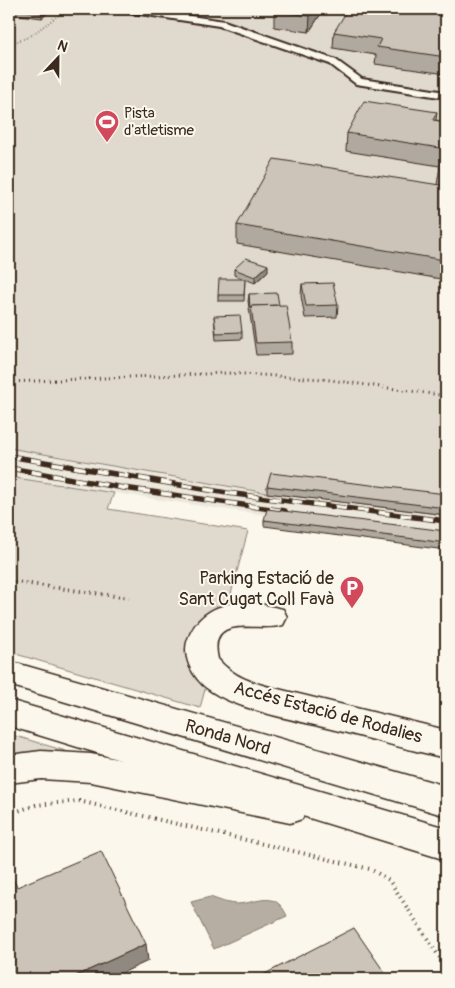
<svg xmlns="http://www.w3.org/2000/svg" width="455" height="988" viewBox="0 0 455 988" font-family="Pangolin,sans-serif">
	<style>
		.built { fill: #ede8dd }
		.green { fill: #dfd9ce; stroke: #8d8276 }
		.water { fill: #b6aea2; stroke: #85796d }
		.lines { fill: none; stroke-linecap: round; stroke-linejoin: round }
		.service-casing { stroke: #3b2a1e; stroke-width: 4 }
		.minor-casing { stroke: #3b2a1e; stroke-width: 3 }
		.secondary-casing { stroke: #3b2a1e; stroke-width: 3 }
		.path-far2 { stroke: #3b2a1e; stroke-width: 2; stroke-dasharray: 0.5 2.5; stroke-linecap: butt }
		.path-far1 { stroke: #3b2a1e; stroke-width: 3; stroke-dasharray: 1 4; stroke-linecap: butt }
		.path { stroke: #3b2a1e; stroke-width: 4; stroke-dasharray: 1 4.5; stroke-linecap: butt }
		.service { fill: #fbf7ec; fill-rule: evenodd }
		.minor { fill: #fbf7ec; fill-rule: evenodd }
		.secondary { fill: #fbf7ec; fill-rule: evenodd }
		.rail-casing { stroke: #3b2a1e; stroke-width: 5.5 }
		.rail { stroke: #fbf7ec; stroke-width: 4; stroke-dasharray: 11; stroke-linecap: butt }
		.wall { fill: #afa99f; stroke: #3b2a1e }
		.shaded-wall { fill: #8f8982; stroke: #3b2a1e }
		.building { fill: #ccc4b9; stroke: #3b2a1e }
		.labels { text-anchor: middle; stroke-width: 4; stroke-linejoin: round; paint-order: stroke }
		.far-poi-label { font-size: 15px; fill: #3b2a1e; stroke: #fbf7ec; text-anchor: start }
		.poi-label { font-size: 18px; fill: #3b2a1e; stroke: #fbf7ec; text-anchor: end }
		.street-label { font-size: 18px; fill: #3b2a1e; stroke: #fbf7ec }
	</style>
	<rect width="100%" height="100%" fill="#fbf7ec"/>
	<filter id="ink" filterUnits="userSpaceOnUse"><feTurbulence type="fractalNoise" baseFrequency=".02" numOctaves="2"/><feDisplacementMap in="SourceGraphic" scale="10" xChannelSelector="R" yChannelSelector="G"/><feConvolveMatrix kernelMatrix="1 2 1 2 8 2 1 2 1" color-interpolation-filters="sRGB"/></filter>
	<g filter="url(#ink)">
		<path class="built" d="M9,448L267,493L446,515V538L221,509L9,477Z"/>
		<g class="green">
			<path d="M9,9H446V515L267,493L9,448Z"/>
			<path d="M9,477L114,493L108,509L248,531L200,708L9,652Z"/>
			<path d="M9,734L79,755L9,758Z"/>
		</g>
		<path class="water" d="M210,897C219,900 228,904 237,904C259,903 275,889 287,916L214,949L191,902Z"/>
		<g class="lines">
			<defs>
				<path id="service" d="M122,9H144L224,21L336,60L362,79L446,92V98L356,84L330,64L219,26L127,12Z"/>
				<g id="minor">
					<path d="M233,603H255L283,609L287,617L283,625C259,633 207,611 218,659C233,677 253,683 274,688L446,730V758C408,750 369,738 331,729C296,720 236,710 208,689C194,679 181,657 188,639C196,618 210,608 233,603Z"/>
					<path d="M41,751L91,754L290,793L302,797L307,808L302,819L290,823L91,782L41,779L9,783V755Z"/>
				</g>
				<g id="secondary">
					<path d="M9,661L446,786V816L9,685Z"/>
					<path d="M9,700L446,828V860L9,726Z"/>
				</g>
			</defs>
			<use href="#service" class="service-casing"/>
			<use href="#minor" class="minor-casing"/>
			<use href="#secondary" class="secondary-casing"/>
			<path class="path-far2" d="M9,44L29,37L67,9"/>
			<path class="path-far1" d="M9,382L227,373L323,379L440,395L446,393"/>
			<g class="path">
				<path d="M9,581L129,598"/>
				<path d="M9,814L36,805L79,801L370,869L389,880L446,967"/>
			</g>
			<use href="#service" class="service"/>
			<use href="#minor" class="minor"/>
			<use href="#secondary" class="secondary"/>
			<defs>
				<g id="rail">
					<path d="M9,456L227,493L446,521"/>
					<path d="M9,468L124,488L285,511"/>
				</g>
			</defs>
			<use href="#rail" class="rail-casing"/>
			<use href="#rail" class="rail"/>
		</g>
		<g class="wall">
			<path d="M11,9H49V12L42,18L11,14Z"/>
			<path d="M324,9L309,32L274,27V11Z"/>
			<path d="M446,9V74L375,64L376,55L333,48L334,32Z"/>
			<path d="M437,112L436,120L446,122V265L441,279L237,244V225L437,185L440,166L346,151L347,133Z"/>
			<path d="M234,269L268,271L255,283L245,279L244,301H218V295L244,279L234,275Z"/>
			<path d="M302,284L338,305L337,317L305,318L301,296Z"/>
			<path d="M249,294L279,305L292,342V354L256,355L248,301Z"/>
			<path d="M214,316L242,332V339L216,340Z"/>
			<path d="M267,486L446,494V515L267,493Z"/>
			<path d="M264,520L446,531V550L264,526Z"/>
		</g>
		<g class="shaded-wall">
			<path d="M46,9H49V12L42,18V13Z"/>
			<path d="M315,9H324L309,32L310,16Z"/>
			<path d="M446,254V265L441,279L444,260Z"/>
			<path d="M268,265V271L255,283V277Z"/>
			<path d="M146,944L148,961L109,979H69Z"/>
			<path d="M45,975L46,979H37Z"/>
		</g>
		<g class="building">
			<path d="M14,9H46L42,13Z"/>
			<path d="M275,9H315L310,16L274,11Z"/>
			<path d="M348,9H446V57L377,47L381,39L334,32Z"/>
			<path d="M364,101L437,112L433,120L446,122V149L347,133Z"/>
			<path d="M446,150V169L439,168Z"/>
			<path d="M274,159L446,186V254L444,260L237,225Z"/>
			<path d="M246,258L268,265L255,277L234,269Z"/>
			<path d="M219,279H245L244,295H218Z"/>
			<path d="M333,283L338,305L306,306L302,284Z"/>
			<path d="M277,293L279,305L251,306V308H250L249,294Z"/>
			<path d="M286,305L292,342L256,343L251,306Z"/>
			<path d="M240,315L242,332L216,333L214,316Z"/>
			<path d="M271,473L446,494V508L267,486Z"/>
			<path d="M267,509L446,531V543L264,520Z"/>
			<path d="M101,851L146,944L69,979H47L45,975L37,979H9V870L17,887Z"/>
			<path d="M354,928L389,979H255Z"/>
		</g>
	</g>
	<defs>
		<symbol id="stadium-pin" viewBox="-11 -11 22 30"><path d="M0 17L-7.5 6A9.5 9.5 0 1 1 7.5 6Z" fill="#d1495b" stroke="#fbf7ec"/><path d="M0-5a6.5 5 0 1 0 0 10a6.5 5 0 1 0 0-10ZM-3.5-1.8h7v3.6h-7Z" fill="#fff"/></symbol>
		<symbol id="parking-pin" viewBox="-11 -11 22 30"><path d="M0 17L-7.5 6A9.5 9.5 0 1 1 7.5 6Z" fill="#d1495b" stroke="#fbf7ec"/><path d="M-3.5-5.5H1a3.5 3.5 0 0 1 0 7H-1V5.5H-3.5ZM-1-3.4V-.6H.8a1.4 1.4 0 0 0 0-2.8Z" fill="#fff"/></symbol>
	</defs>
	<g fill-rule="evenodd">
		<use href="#stadium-pin" x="93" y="108" width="28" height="38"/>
		<use href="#parking-pin" x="338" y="574" width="28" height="38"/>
	</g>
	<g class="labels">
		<g class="far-poi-label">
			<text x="124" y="118">Pista<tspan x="124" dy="17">d'atletisme</tspan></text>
		</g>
		<g class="poi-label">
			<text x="334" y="584">Parking Estació de<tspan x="334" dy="21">Sant Cugat Coll Favà</tspan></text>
		</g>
		<g class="street-label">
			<text transform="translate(328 712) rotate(15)" y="6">Accés Estació de Rodalies</text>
			<text transform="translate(228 737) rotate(16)" y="6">Ronda Nord</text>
		</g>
	</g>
	<rect width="455" height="988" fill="none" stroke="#fbf7ec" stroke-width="30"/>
	<rect x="15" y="15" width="425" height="958" fill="none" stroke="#3b2a1e" stroke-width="2" filter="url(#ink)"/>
	<g transform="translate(58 58) rotate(22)" stroke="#fbf7ec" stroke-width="4" paint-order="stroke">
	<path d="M0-4L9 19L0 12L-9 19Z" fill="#3b2a1e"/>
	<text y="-8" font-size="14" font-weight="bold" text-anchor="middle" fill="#3b2a1e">N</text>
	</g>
</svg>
